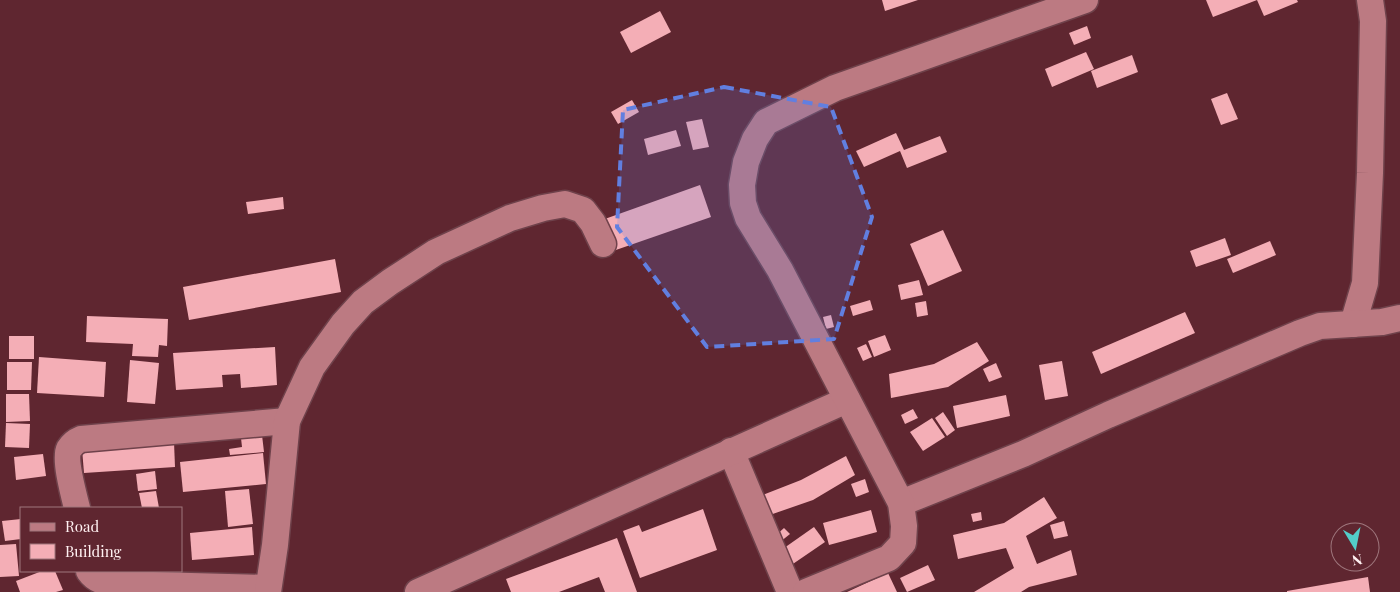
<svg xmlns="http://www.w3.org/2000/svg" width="1400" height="592" viewBox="0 0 1400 592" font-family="'Playfair Display',serif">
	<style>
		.building { fill: #f4aeb6 }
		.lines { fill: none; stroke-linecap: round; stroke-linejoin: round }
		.street-casing { stroke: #6f424b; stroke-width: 29 }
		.street { stroke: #bc7a82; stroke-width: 26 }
		.marked { fill: #617fe0; fill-opacity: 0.2; stroke: #617fe0; stroke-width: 4; stroke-dasharray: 10 6; stroke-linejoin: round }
	</style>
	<rect width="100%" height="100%" fill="#5f2630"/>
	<g class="building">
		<path d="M882,0H918L885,11Z"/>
		<path d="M1206,0H1257L1213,17Z"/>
		<path d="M1257,0H1297L1298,2L1264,16Z"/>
		<path d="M660,11L671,32L631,53L620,32Z"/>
		<path d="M1087,26L1091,38L1074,45L1069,33Z"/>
		<path d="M1086,52L1094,69L1052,87L1045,69Z"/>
		<path d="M1132,55L1138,72L1097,88L1091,71Z"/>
		<path d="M1227,93L1238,119L1221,125L1211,99Z"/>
		<path d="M632,100L639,112L618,124L611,112Z"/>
		<path d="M702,119L709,147L693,150L686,122Z"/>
		<path d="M676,130L681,146L648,155L644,139Z"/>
		<path d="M896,133L904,150L940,136L947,152L907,168L900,151L864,167L856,151Z"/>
		<path d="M700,185L711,217L613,251L602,220Z"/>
		<path d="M283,197L284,209L248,214L246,202Z"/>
		<path d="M943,230L962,271L928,286L910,244Z"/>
		<path d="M1225,238L1231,255L1196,267L1190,251Z"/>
		<path d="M1270,241L1276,255L1233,273L1227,259Z"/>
		<path d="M335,259L341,292L189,320L183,287Z"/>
		<path d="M919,280L923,295L901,300L898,285Z"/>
		<path d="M870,300L873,310L853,316L850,306Z"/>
		<path d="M926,301L928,315L917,317L915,303Z"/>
		<path d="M1185,312L1195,333L1101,374L1092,352Z"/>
		<path d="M831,315L834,327L826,329L823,317Z"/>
		<path d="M87,316L168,319L167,346L159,345L158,357L132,356L133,344L86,342Z"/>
		<path d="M885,335L891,350L874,357L868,341Z"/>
		<rect x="9" y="336" width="25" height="23"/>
		<path d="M977,342L989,361L948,387L891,398L889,374L934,364Z"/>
		<path d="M866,344L872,357L863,361L857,348Z"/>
		<path d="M275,347L277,385L241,388L240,374L222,375L223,387L176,390L173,353Z"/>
		<path d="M39,357L106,362L104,397L37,393Z"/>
		<path d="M130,360L159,363L155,404L127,402Z"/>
		<path d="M1062,361L1068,396L1045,400L1039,365Z"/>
		<path d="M7,362H32L31,390H7Z"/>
		<path d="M996,363L1002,377L989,382L983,369Z"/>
		<path d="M6,394H29L30,421L6,422Z"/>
		<path d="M1006,395L1010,416L957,428L953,406Z"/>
		<path d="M913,409L918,418L905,424L901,415Z"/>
		<path d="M943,412L955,430L947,436L935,418Z"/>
		<path d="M932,418L945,437L923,451L910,432Z"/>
		<path d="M6,423L30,424L29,448L5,447Z"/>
		<path d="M262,435L264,452L230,455L229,449L242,447L241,438Z"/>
		<path d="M174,442L175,467L84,473L82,449Z"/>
		<path d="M263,453L266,484L183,492L180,462Z"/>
		<path d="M43,454L46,476L16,480L14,457Z"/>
		<path d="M846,456L855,475L813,500L764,517L755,498L801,480Z"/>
		<path d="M155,471L157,489L138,491L136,474Z"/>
		<path d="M865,479L869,492L856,497L851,484Z"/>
		<path d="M249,489L253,524L228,527L225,491Z"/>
		<path d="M156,491L159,508H142L139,493Z"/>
		<path d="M1044,497L1057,518L1026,536L1037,564L1071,550L1077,575L1029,587L1021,592H974L1014,568L1006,548L958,559L953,535L1004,523Z"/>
		<path d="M703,509L717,550L640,578L623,531L639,525L642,532Z"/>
		<path d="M871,510L877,532L829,545L823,523Z"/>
		<path d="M981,512L982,520L973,522L971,514Z"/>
		<path d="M21,519V539L5,541L2,521Z"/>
		<path d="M1064,521L1068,536L1054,539L1050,525Z"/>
		<path d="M252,527L254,555L192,560L190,533Z"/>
		<path d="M814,527L825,542L787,568L777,553Z"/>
		<path d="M784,528L790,534L780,542L775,536Z"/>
		<path d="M617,538L637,592H605L599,577L559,592H511L506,579Z"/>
		<path d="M16,544L19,576L0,577V545Z"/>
		<path d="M928,565L935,580L907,592L900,578Z"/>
		<path d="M42,571H55L63,590L56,592H20L16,581Z"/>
		<path d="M888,573L897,592H847Z"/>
		<path d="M1368,577L1370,592H1287V591Z"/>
	</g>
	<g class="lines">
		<defs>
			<g id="street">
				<path d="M1353,324L1365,283L1370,173L1373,21L1370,0"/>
				<path d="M731,451L790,592"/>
				<path d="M901,503L1023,454L1108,415L1300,333L1320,326L1382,322L1400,318"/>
				<path d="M77,508C74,496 64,459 69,449C72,444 76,441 81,439L287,421"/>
				<path d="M89,571C96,581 105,582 117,584L268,588"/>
				<path d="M268,592L275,545L287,421L312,367L343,324L363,302L390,282L436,252L510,218L543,208L565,204L583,210L593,223L603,244"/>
				<path d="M418,592L847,400"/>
				<path d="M806,592L889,558L903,543L904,526L901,503L780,270L748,218L743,203L742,185L746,162L755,139L766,122L835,88L1085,0"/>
			</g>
		</defs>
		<use href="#street" class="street-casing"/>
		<use href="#street" class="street"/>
	</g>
	<path class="marked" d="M724,87L831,107L872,217L834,339L707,347L617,227L623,110Z"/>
	<rect x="20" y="507" width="162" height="65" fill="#5f2630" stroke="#9f777d"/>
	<rect x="30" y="523" width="25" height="8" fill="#bc7a82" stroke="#9f777d"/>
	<text x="65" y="532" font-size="15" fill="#fff0f1">Road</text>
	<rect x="30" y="544" width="25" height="15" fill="#f4aeb6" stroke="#9f777d"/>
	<text x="65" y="557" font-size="15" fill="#fff0f1">Building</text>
	<g transform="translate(1355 547) rotate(170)"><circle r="24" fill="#5f2630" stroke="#9f777d"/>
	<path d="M0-4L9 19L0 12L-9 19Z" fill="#53cdc9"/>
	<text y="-8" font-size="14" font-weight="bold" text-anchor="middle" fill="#fff0f1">N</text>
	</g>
</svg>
